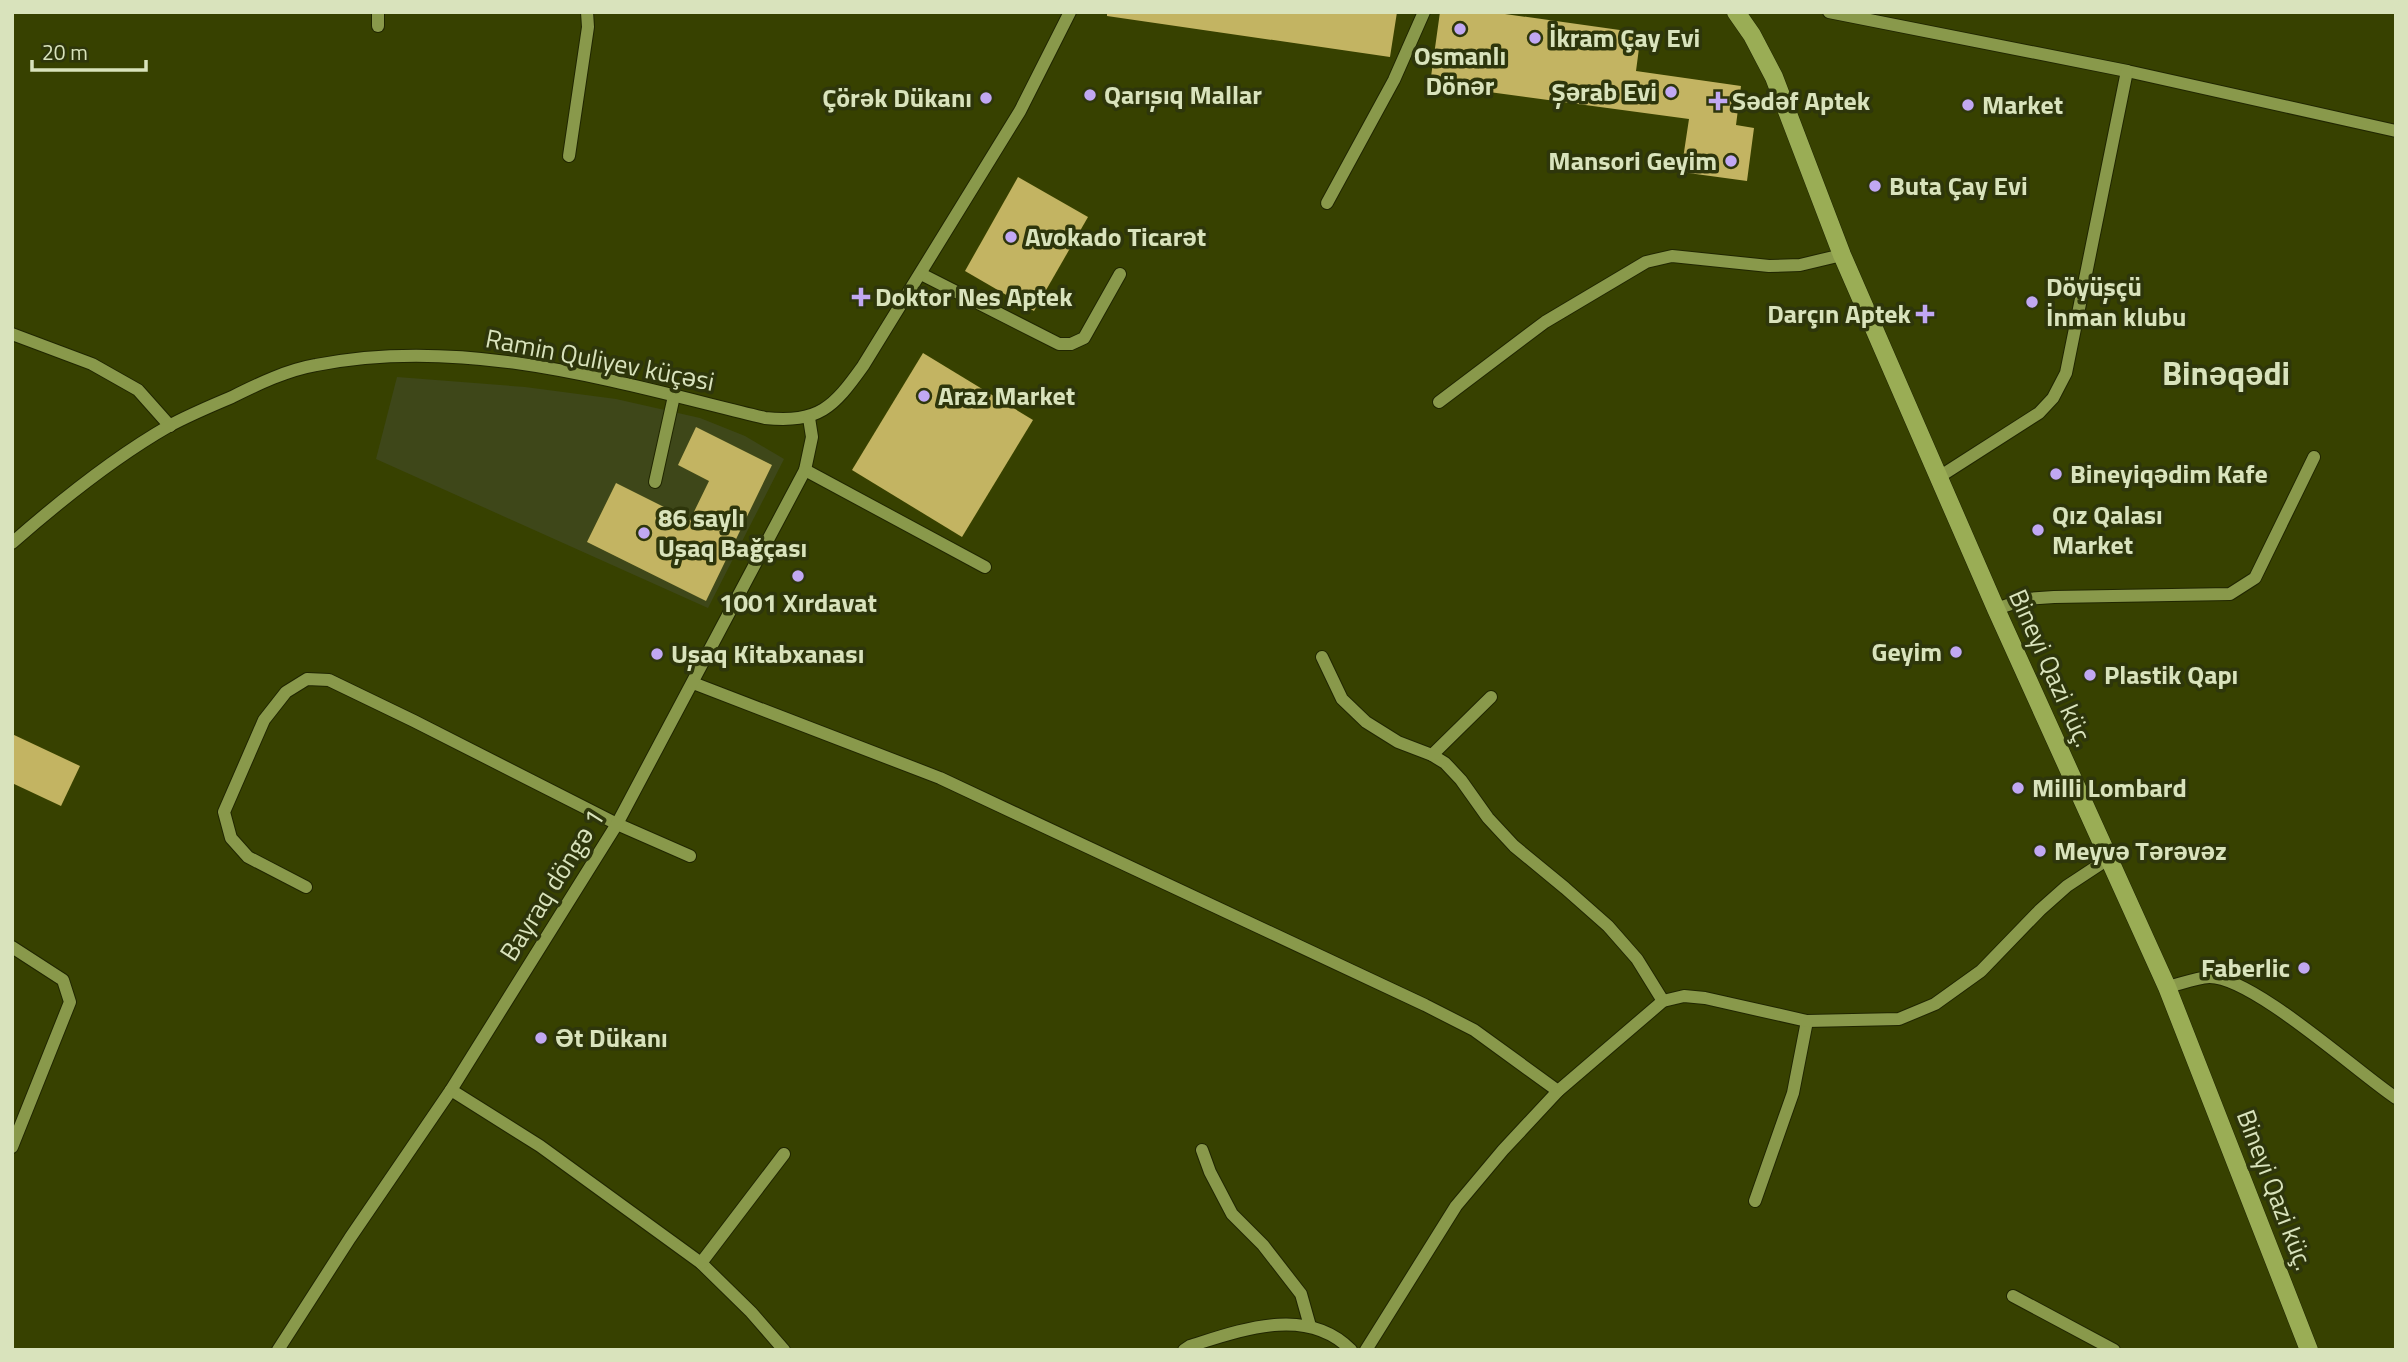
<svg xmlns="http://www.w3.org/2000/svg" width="2408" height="1362" viewBox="0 0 2408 1362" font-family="'Titillium Web',sans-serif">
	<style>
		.built { fill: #3e4719 }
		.building { fill: #c3b462 }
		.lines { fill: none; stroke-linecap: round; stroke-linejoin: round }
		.minor-casing { stroke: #202600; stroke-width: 14 }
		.major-casing { stroke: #202600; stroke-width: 19 }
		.minor { stroke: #89994b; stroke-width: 12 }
		.major { stroke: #9aad55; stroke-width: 18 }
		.poi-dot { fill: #c1a8f3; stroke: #2e360b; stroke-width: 2.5 }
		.labels { text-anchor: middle; stroke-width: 7; stroke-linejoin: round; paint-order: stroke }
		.poi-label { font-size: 26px; font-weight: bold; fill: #d9e3bc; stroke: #2e360b; text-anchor: start }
		.street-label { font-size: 26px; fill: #d9e3bc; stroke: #2e360b }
		.district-label { font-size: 33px; font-weight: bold; fill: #d9e3bc; stroke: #2e360b }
	</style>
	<rect width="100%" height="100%" fill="#374100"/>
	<path class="built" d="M397,377L525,387L616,399L700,418L745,436L784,459L708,608L376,459Z"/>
	<g class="building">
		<path d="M1107,12H1397L1390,57L1107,16Z"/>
		<path d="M1440,12H1491L1641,33L1636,71L1741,86L1736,125L1754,128L1747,181L1681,172L1689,119L1430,84Z"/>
		<path d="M1018,177L1088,217L1034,311L965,271Z"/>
		<path d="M923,353L1033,420L962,537L852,470Z"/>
		<path d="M696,427L772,465L706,601L587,542L616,483L690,520L709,481L678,465Z"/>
		<path d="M12,734L80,766L61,806L12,783Z"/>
	</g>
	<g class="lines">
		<defs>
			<g id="minor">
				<path d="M378,12V26"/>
				<path d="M1829,12L2127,71L2396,131"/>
				<path d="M569,156L588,27L587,12"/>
				<path d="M1327,203L1394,80L1424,12"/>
				<path d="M921,274L1059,344H1071L1084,338L1120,274"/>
				<path d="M12,334L92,364L138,390L170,426"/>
				<path d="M1439,402L1545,322L1646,262L1672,256L1769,266L1800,265L1842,255"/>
				<path d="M805,470L985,567"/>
				<path d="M1939,477L2039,413L2053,398L2066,373L2127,71"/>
				<path d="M655,482L674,396"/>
				<path d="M12,543C61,500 113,458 169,426C189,415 211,406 232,397C258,384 287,370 316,365C467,335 619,383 765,418C819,423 833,408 863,366L1020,111L1070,12"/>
				<path d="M1996,609L2026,599L2054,597L2230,594L2255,578L2314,457"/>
				<path d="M1322,657L1342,699L1366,722L1398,742L1432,755L1445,763L1461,780L1488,818L1514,846L1565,888L1608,926L1637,959L1663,1001"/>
				<path d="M693,683L940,778L1425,1005L1474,1030L1558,1091"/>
				<path d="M1432,755L1491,697"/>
				<path d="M306,887L248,857L231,838L224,812L264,720L286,692L307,679L329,680L414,721L617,824L690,856"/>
				<path d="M12,947L63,980L70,1002L12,1147"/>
				<path d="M2167,987C2180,984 2196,978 2209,977C2252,976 2357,1072 2396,1098"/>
				<path d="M451,1090L540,1146L701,1263L751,1312L784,1350"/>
				<path d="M1202,1150L1210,1172L1232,1214L1263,1245L1301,1294L1310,1326"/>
				<path d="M1755,1201L1793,1093L1807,1021"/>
				<path d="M701,1263L784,1154"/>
				<path d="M2013,1296L2114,1350"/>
				<path d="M278,1350L350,1238L451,1090L617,824L805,470L812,437L809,418"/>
				<path d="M1184,1350L1190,1346C1241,1330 1307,1305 1351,1350"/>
				<path d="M1366,1350L1456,1206L1503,1150L1558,1091L1663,1001L1684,996L1705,998L1807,1021L1899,1019L1935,1004L1981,971L2040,910L2067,886L2108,859"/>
			</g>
			<path id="major" d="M1736,12L1752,35L1774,77L1842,255L1996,609L2167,987L2309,1350"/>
		</defs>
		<use href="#minor" class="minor-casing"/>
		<use href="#major" class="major-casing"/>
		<use href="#minor" class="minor"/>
		<use href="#major" class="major"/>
	</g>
	<g class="poi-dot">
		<circle cx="1460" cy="29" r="7"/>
		<circle cx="1535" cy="38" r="7"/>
		<circle cx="1671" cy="92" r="7"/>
		<circle cx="1090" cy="95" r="7"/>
		<circle cx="986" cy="98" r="7"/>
		<path d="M1714.5 90.5h7v7h7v7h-7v7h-7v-7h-7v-7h7z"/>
		<circle cx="1968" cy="105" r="7"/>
		<circle cx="1731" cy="161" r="7"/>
		<circle cx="1875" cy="186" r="7"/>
		<circle cx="1011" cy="237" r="7"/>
		<path d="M857.5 286.5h7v7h7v7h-7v7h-7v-7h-7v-7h7z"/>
		<circle cx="2032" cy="302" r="7"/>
		<path d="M1921.5 303.5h7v7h7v7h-7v7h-7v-7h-7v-7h7z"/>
		<circle cx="924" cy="396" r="7"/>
		<circle cx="2056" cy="474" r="7"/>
		<circle cx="2038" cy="530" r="7"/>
		<circle cx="644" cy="533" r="7"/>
		<circle cx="798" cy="576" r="7"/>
		<circle cx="1956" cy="652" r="7"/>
		<circle cx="657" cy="654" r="7"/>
		<circle cx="2090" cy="675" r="7"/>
		<circle cx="2018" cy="788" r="7"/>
		<circle cx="2040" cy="851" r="7"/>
		<circle cx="2304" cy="968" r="7"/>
		<circle cx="541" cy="1038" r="7"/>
	</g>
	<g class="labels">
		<g class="poi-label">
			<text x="1549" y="47">İkram Çay Evi</text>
			<text x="1460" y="65" text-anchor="middle">Osmanlı<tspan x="1460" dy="30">Dönər</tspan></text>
			<text x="1657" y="101" text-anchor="end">Şərab Evi</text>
			<text x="1104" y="104">Qarışıq Mallar</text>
			<text x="972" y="107" text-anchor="end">Çörək Dükanı</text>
			<text x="1732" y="110">Sədəf Aptek</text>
			<text x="1982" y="114">Market</text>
			<text x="1717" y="170" text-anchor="end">Mansori Geyim</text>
			<text x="1889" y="195">Buta Çay Evi</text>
			<text x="1025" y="246">Avokado Ticarət</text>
			<text x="2046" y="296">Döyüşçü<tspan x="2046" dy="30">İnman klubu</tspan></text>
			<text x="875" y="306">Doktor Nes Aptek</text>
			<text x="1911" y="323" text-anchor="end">Darçın Aptek</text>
			<text x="938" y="405">Araz Market</text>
			<text x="2070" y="483">Bineyiqədim Kafe</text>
			<text x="2052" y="524">Qız Qalası<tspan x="2052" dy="30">Market</tspan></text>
			<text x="658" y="527">86 saylı<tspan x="658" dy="30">Uşaq Bağçası</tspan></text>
			<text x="798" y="612" text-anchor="middle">1001 Xırdavat</text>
			<text x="1942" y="661" text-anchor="end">Geyim</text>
			<text x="671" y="663">Uşaq Kitabxanası</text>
			<text x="2104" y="684">Plastik Qapı</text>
			<text x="2032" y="797">Milli Lombard</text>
			<text x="2054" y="860">Meyvə Tərəvəz</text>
			<text x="2290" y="977" text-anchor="end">Faberlic</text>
			<text x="555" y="1047">Ət Dükanı</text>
		</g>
		<g class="street-label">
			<text transform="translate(600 360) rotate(11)" y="9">Ramin Quliyev küçəsi</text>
			<text transform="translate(2051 668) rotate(66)" y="9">Bineyi Qazi küç.</text>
			<text transform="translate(552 885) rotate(-58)" y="9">Bayraq döngə 1</text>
			<text transform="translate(2275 1190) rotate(69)" y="9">Bineyi Qazi küç.</text>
		</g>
		<g class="district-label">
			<text x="2226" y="385">Binəqədi</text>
		</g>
	</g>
	<rect width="2408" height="1362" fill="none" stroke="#d9e3bc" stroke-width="28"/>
	<path d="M32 60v10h114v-10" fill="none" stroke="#d9e3bc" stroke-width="3.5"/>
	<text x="42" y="60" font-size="21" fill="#d9e3bc" stroke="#2e360b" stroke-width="5" paint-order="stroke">20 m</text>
</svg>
